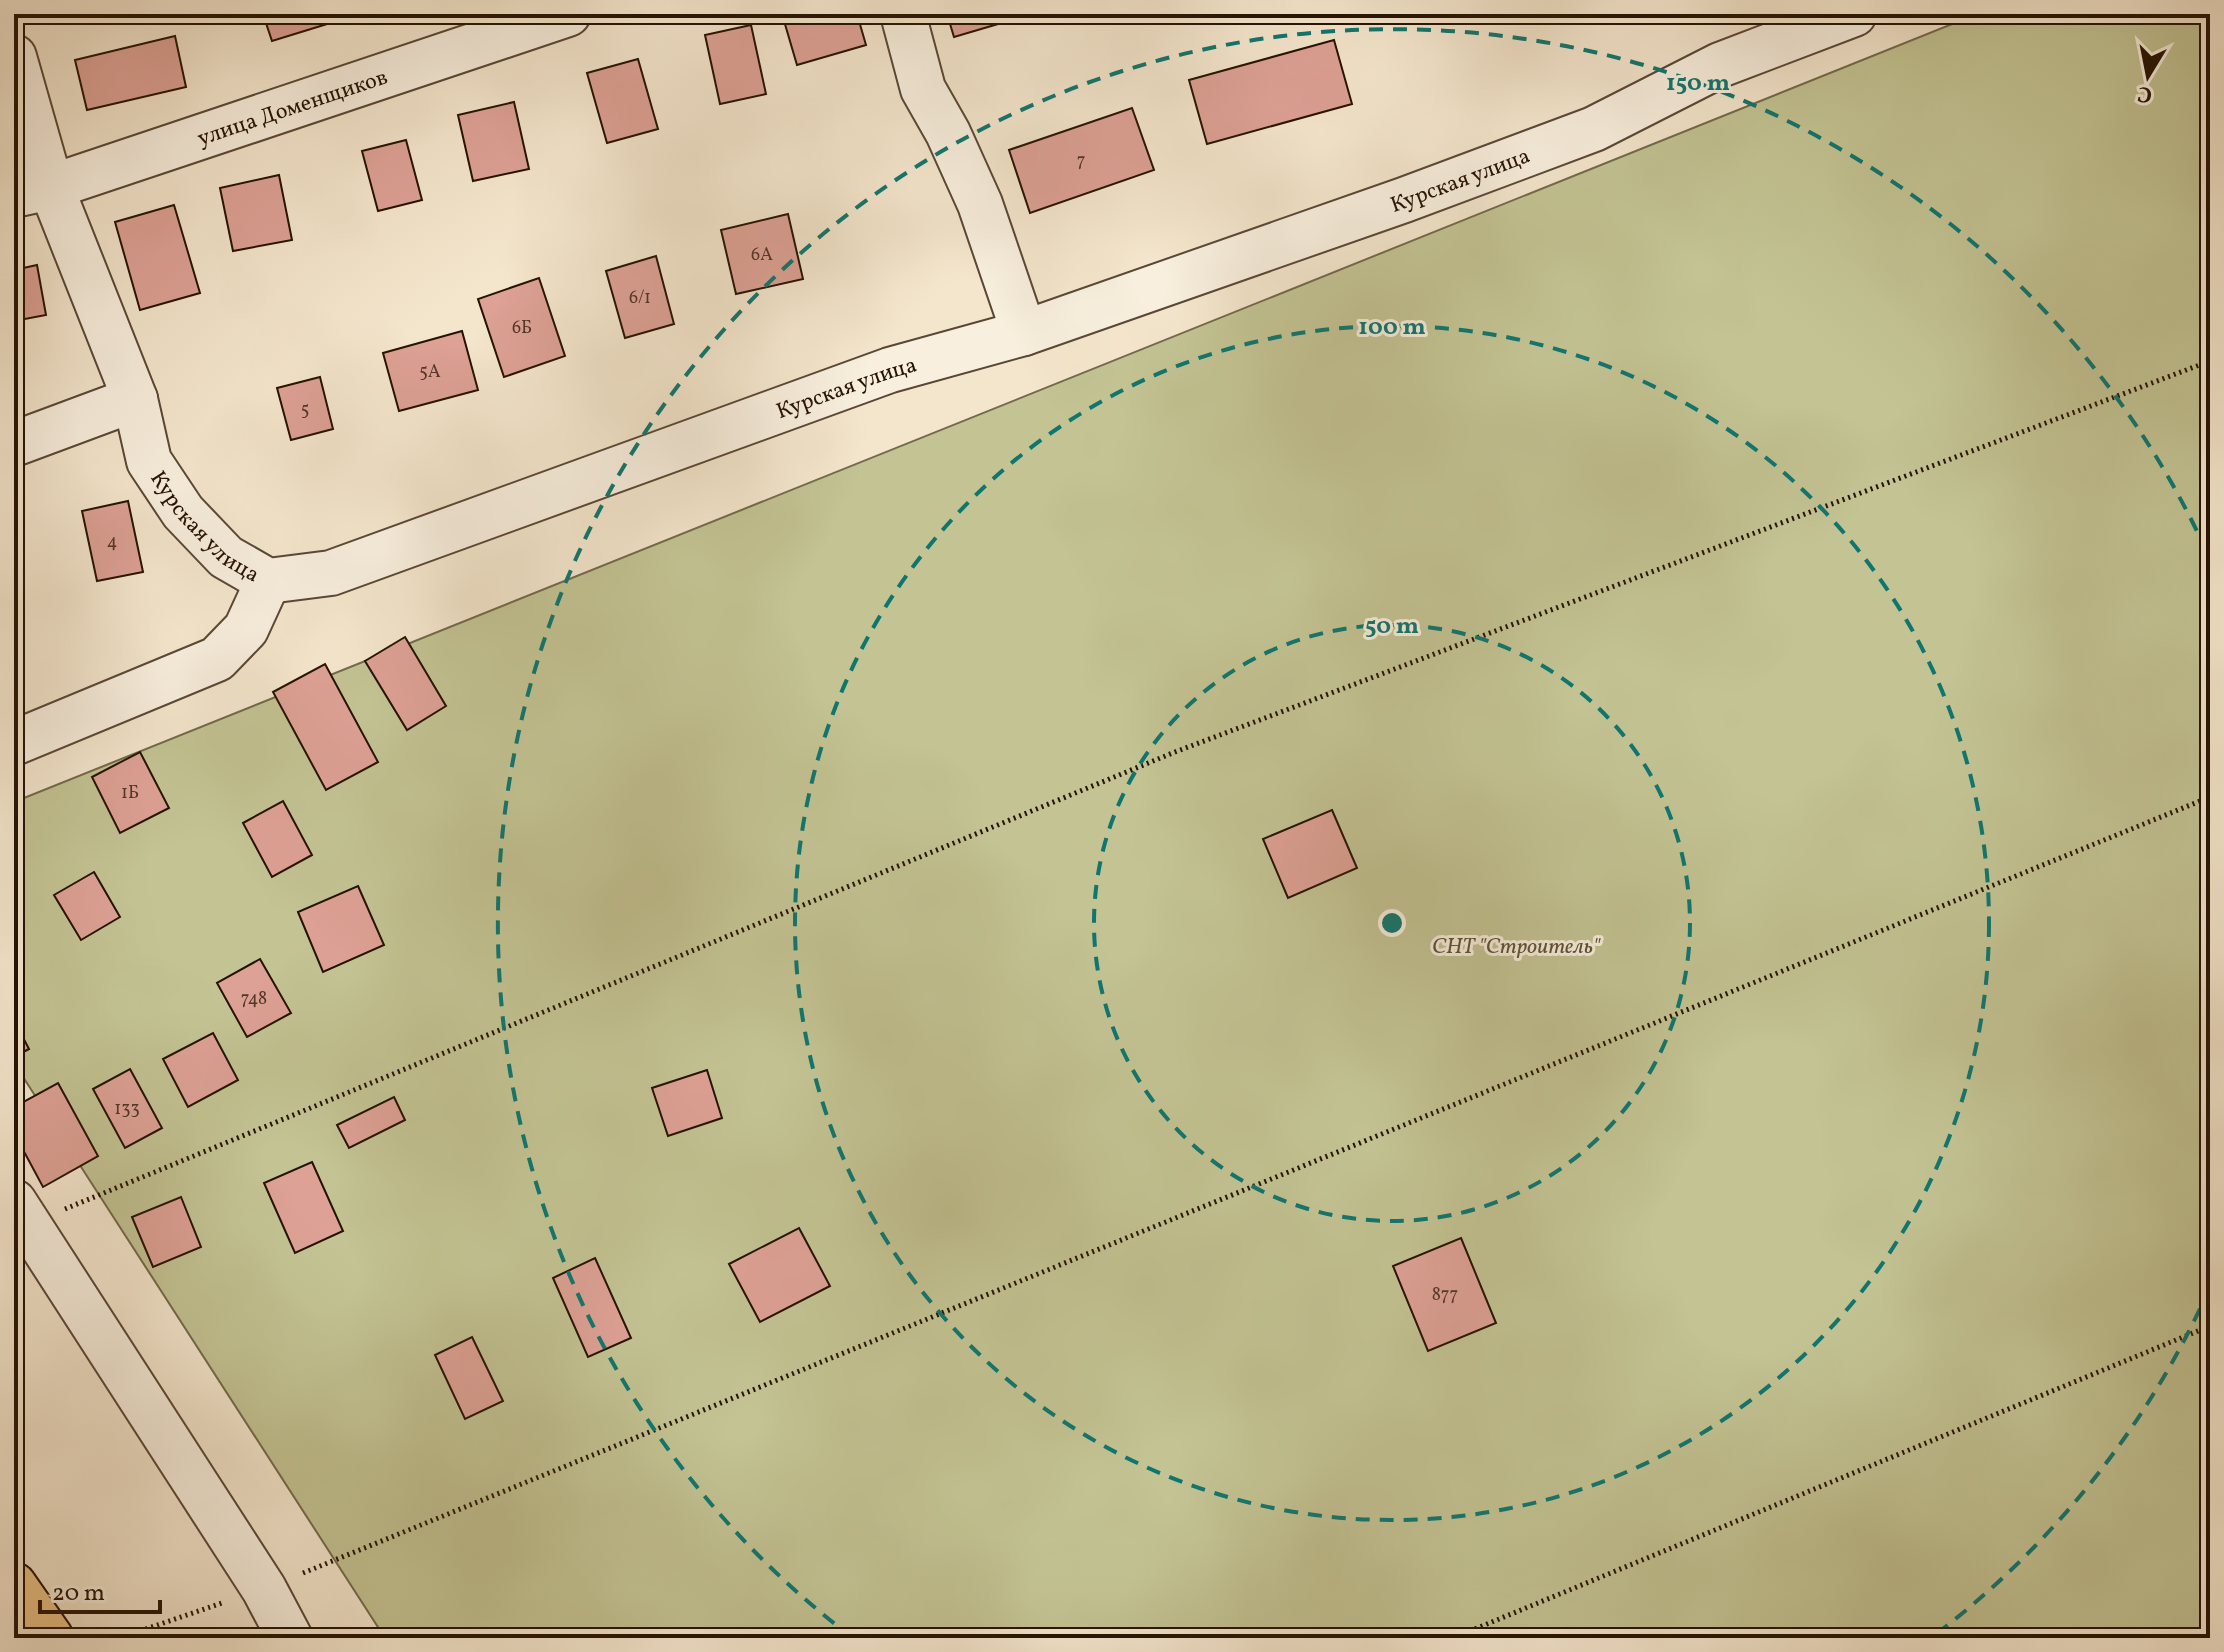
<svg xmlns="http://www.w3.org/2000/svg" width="2224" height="1652" viewBox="0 0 2224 1652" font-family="Vollkorn,serif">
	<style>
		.green { fill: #c3c393; stroke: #746a4b; stroke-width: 2 }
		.building { fill: #dda195; stroke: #251203; stroke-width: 2 }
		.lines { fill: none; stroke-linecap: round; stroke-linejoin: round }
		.minor-casing { stroke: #594736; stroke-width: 48 }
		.highway-casing { stroke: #251203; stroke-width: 48 }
		.path { stroke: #251203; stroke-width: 5; stroke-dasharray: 2 4; stroke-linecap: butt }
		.minor { stroke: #f8efde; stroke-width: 44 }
		.highway { stroke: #eac386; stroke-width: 44 }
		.ring { fill: none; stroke: #0f766e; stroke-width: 4; stroke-dasharray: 14 10 }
		.labels { text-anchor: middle; stroke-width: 6; stroke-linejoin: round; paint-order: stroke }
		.number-label { font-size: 18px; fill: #533628 }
		.street-label { font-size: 22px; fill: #251203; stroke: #f8efde }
		.park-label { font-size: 22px; font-style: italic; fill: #5c5035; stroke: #f8efde }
		.centre { fill: #0f766e; stroke: #f8efde; stroke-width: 4 }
		.ring-label { font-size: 24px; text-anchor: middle; font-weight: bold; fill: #0f766e; stroke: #f8efde; stroke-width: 6; stroke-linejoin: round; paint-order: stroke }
	</style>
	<rect width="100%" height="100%" fill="#f4e6cd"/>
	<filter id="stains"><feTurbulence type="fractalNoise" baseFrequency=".0025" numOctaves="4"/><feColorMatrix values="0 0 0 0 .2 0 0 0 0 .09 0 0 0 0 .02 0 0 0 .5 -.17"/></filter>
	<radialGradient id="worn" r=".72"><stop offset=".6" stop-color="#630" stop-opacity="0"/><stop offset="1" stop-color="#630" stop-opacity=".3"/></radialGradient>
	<path class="green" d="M1977,14H2210V1638H385L14,1063V802Z"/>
	<g class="building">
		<path d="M263,14H338L340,20L272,41Z"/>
		<path d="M782,14H857L866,45L797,65Z"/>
		<path d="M947,14H995L998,24L954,37Z"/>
		<path d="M751,25L766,94L720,104L705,35Z"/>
		<path d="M175,36L186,87L87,110L75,60Z"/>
		<path d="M1334,40L1352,104L1207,144L1189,80Z"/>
		<path d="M638,59L658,129L607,143L587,73Z"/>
		<path d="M514,102L529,169L473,181L458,115Z"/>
		<path d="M1132,108L1154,170L1030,213L1009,150Z"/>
		<path d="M406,140L422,200L378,211L362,151Z"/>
		<path d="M279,175L292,240L233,251L220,188Z"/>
		<path d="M174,205L200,293L140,310L115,222Z"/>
		<path d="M788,214L803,279L736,294L721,230Z"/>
		<path d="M656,256L674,324L625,338L606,271Z"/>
		<path d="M37,265L46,315L14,321V270Z"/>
		<path d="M539,278L565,356L504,377L478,299Z"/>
		<path d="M462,331L478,390L399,411L383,353Z"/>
		<path d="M320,377L333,429L291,440L277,388Z"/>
		<path d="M128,501L143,572L97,581L82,511Z"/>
		<path d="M405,637L446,706L407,730L365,661Z"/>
		<path d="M325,664L378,762L326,790L273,692Z"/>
		<path d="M140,752L169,808L120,833L92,777Z"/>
		<path d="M283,801L312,855L272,877L243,823Z"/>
		<path d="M1332,810L1357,868L1288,898L1263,839Z"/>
		<path d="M94,872L120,917L81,940L54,895Z"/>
		<path d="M358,886L384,945L323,972L298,912Z"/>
		<path d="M260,959L291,1013L247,1037L217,983Z"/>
		<path d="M14,1020L29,1049L14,1057Z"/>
		<path d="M213,1033L238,1080L188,1107L163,1059Z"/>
		<path d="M130,1069L162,1128L125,1148L93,1089Z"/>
		<path d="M707,1070L722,1118L668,1136L652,1088Z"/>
		<path d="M58,1083L98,1156L43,1187L14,1133V1107Z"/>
		<path d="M394,1097L405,1120L349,1148L337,1125Z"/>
		<path d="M312,1162L343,1231L295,1253L264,1183Z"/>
		<path d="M181,1197L201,1247L153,1267L132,1217Z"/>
		<path d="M799,1228L830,1286L760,1322L729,1264Z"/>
		<path d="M1461,1238L1496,1323L1428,1351L1393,1266Z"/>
		<path d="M595,1258L631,1338L588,1357L553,1278Z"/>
		<path d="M472,1337L503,1401L465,1419L435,1355Z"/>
	</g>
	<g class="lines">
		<defs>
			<g id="minor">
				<path d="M903,14L923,89L948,133L980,204L1024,333"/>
				<path id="s1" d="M14,57L51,187L135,399L149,461L183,512L226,557L268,581L331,573L890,370L1024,333L1404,200L1594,129L1720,65L1854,14"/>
				<path id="s2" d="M14,195L51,187L568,14"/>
				<path d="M14,444L135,399"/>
				<path d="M14,743L217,659L246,629L268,581"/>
				<path d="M14,1202L264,1589L290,1638"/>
			</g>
			<path id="highway" d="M14,1585L51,1638"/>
		</defs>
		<use href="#minor" class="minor-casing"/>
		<use href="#highway" class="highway-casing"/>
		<g class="path">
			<path d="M65,1209L1175,752L2210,361"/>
			<path d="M303,1573L2210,797"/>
			<path d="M140,1631L222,1603"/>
			<path d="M1453,1638L2210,1326"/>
		</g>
		<use href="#minor" class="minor"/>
		<use href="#highway" class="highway"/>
	</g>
	<g class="ring">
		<circle cx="1392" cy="923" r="298"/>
		<circle cx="1392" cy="923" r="597"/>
		<path d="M2210 1287A895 895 0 0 1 1931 1638M853 1638A895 895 0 1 1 2210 559"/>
	</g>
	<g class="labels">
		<g class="number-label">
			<text x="1081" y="166">7</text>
			<text x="762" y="260">6А</text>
			<text x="640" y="303">6/1</text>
			<text x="522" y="333">6Б</text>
			<text x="430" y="377">5А</text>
			<text x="305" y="415">5</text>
			<text x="112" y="547">4</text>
			<text x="130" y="798">1Б</text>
			<text x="254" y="1004">748</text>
			<text x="127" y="1114">133</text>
			<text x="1445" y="1300">877</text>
		</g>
		<g class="street-label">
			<text dy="8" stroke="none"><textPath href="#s2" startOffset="292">улица Доменщиков</textPath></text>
			<text dy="8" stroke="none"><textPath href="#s1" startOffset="1858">Курская улица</textPath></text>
			<text dy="8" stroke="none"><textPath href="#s1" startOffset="1210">Курская улица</textPath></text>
			<text dy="8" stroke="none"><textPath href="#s1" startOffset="514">Курская улица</textPath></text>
		</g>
		<g class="park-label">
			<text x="1516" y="953">СНТ "Строитель"</text>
		</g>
	</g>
	<circle cx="1392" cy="923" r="12" class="centre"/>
	<g class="ring-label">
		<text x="1698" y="90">150 m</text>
		<text x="1392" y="334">100 m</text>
		<text x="1392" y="633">50 m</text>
	</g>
	<rect width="2224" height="1652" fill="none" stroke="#f4e6cd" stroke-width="48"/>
	<rect x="16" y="16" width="2192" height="1620" fill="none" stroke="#251203" stroke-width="4"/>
	<rect x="24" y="24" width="2176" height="1604" fill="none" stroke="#251203" stroke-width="2"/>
	<g transform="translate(2148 76) rotate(190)" stroke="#f8efde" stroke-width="6" paint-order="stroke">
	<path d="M0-6L14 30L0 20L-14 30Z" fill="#251203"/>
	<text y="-12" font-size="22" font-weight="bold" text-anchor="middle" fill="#251203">С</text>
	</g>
	<path d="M40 1600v12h120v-12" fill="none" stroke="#251203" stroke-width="4"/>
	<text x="52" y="1600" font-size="24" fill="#251203" stroke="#f8efde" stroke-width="6" paint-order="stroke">20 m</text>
	<rect width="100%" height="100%" filter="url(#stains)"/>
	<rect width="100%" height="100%" fill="url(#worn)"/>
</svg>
